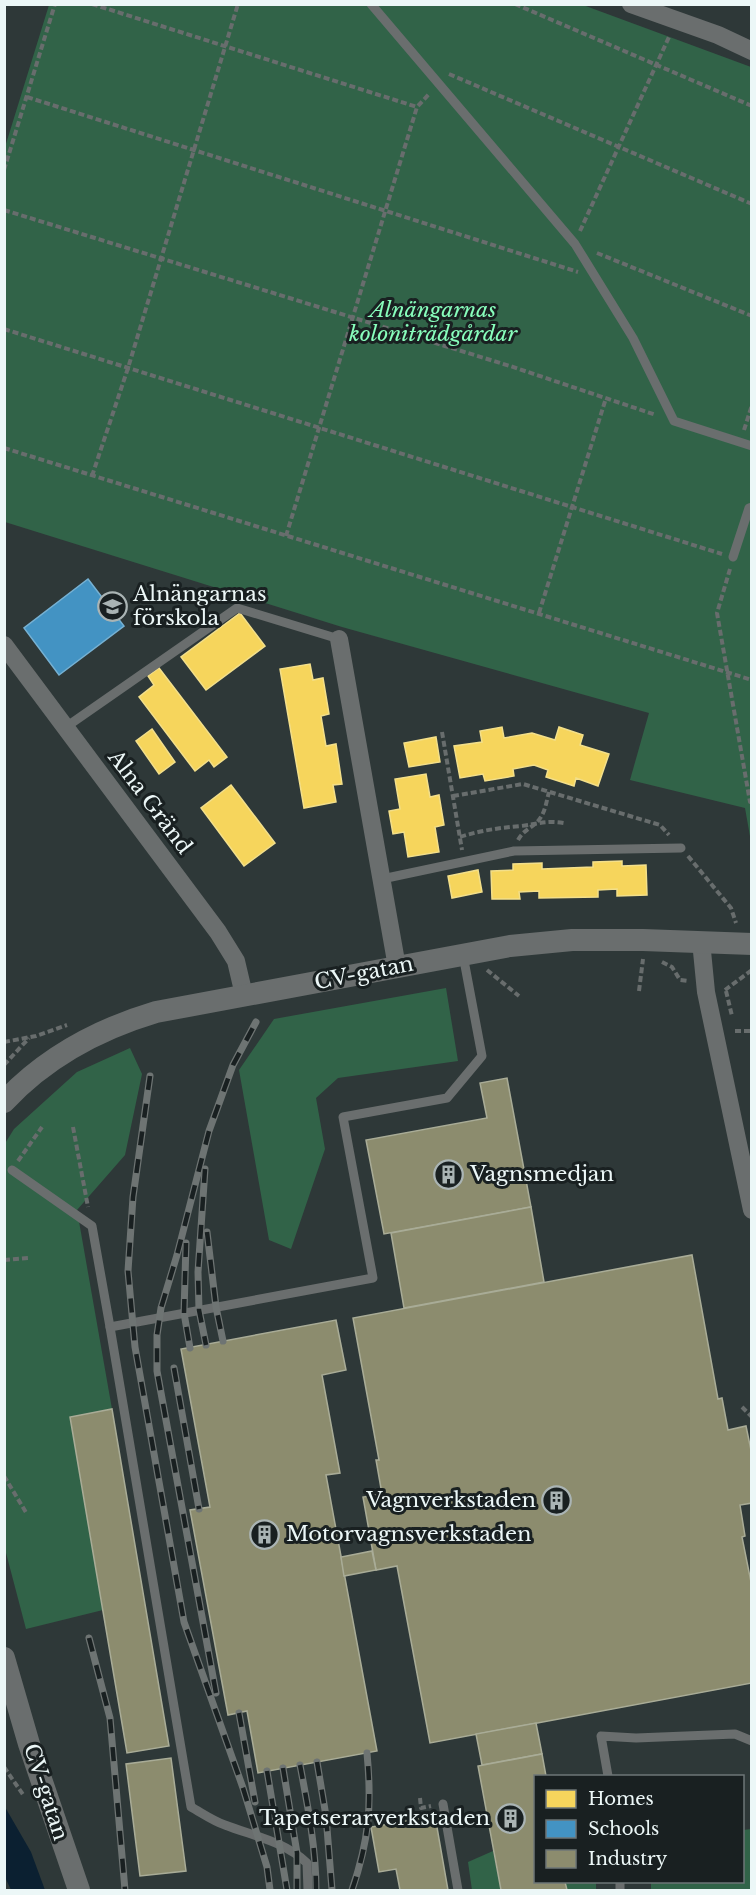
<svg xmlns="http://www.w3.org/2000/svg" width="756" height="1895" viewBox="0 0 756 1895" font-family="'Libre Baskerville',serif">
	<style>
		.green { fill: #316348 }
		.water { fill: #0b2031 }
		.homes { fill: #f6d55c; stroke: #f3df8a; stroke-width: 1.5 }
		.schools { fill: #4393c3; stroke: #76b1d3; stroke-width: 1.5 }
		.industry { fill: #8c8c6e; stroke: #a9ac97; stroke-width: 1.5 }
		.lines { fill: none; stroke-linecap: round; stroke-linejoin: round }
		.path { stroke: #686d6d; stroke-width: 4; stroke-dasharray: 6 3; stroke-linecap: butt }
		.service { stroke: #6a6e6e; stroke-width: 9 }
		.minor { stroke: #6a6e6e; stroke-width: 18 }
		.tertiary { stroke: #6a6e6e; stroke-width: 22 }
		.rail-casing { stroke: #6e7473; stroke-width: 7 }
		.rail { stroke: #192021; stroke-width: 4.5; stroke-dasharray: 14; stroke-linecap: butt }
		.labels { text-anchor: middle; stroke-width: 6; stroke-linejoin: round; paint-order: stroke }
		.park-label { font-size: 21px; font-style: italic; fill: #88febc; stroke: #192021 }
		.poi-label { font-size: 21px; fill: #ecf7f7; stroke: #192021; text-anchor: start }
		.street-label { font-size: 21px; fill: #ecf7f7; stroke: #192021 }
	</style>
	<rect width="100%" height="100%" fill="#2e3838"/>
	<g class="green">
		<path d="M49,5H583L751,67V842L745,808L630,780L649,713L342,627L5,522V147Z"/>
		<path d="M446,988L458,1061L338,1078L316,1098L325,1149L291,1249L269,1240L239,1070L274,1019Z"/>
		<path d="M130,1048L142,1074L125,1155L77,1210L112,1409L70,1417L103,1610L26,1629L5,1549L4,1145L14,1129L77,1072Z"/>
		<path d="M751,1829V1890H651V1882H742L743,1830Z"/>
		<path d="M493,1851L501,1890H472L468,1862Z"/>
		<path d="M565,1882H596V1890H567Z"/>
	</g>
	<path class="water" d="M5,1807L31,1852L45,1890H11L5,1877Z"/>
	<g class="homes">
		<path d="M240,613L265,646L206,690L181,657Z"/>
		<path d="M310,664L313,680L323,678L329,714L321,716L326,746L336,744L342,784L333,785L336,802L304,808L280,669Z"/>
		<path d="M159,668L227,757L214,767L209,760L195,771L139,697L154,685L148,676Z"/>
		<path d="M502,727L504,738L532,733L555,740L559,727L583,735L580,745L609,754L598,786L576,778L574,786L546,777L548,770L534,765L513,769L514,776L485,781L483,774L460,778L454,746L482,742L480,731Z"/>
		<path d="M152,729L175,762L159,774L136,741Z"/>
		<path d="M436,737L440,762L409,767L404,743Z"/>
		<path d="M426,774L430,797L439,795L444,825L435,827L439,852L408,857L404,832L393,834L389,811L400,809L395,779Z"/>
		<path d="M231,785L275,843L244,866L201,808Z"/>
		<path d="M622,861V866L646,865L647,895L617,896V889L598,890V897L539,898V891L519,892L520,899H492L491,871L513,870V864L542,863V869L593,867V862Z"/>
		<path d="M478,870L482,892L452,898L448,876Z"/>
	</g>
	<path class="schools" d="M88,579L124,626L59,675L24,628Z"/>
	<g class="industry">
		<path d="M507,1078L531,1207L384,1234L366,1140L487,1118L480,1083Z"/>
		<path d="M531,1207L544,1282L404,1308L391,1233Z"/>
		<path d="M692,1255L718,1399L722,1398L728,1430L746,1426L752,1455V1503L740,1505L745,1536L742,1537L752,1587V1683L430,1743L397,1566L376,1570L363,1497L382,1494L376,1460H379L353,1318Z"/>
		<path d="M336,1320L346,1370L322,1375L340,1473L326,1475L377,1751L258,1773L247,1711L228,1715L190,1510L210,1507L181,1349Z"/>
		<path d="M112,1409L169,1746L127,1753L70,1417Z"/>
		<path d="M372,1551L376,1570L344,1576L341,1557Z"/>
		<path d="M536,1723L542,1754L482,1765L476,1734Z"/>
		<path d="M542,1754L546,1776H536V1882H565L567,1890H501L478,1766Z"/>
		<path d="M171,1758L186,1871L140,1876L126,1764Z"/>
		<path d="M435,1816L448,1890H400L396,1869L379,1872L371,1827Z"/>
	</g>
	<g class="lines">
		<g class="path">
			<path d="M92,4L417,107"/>
			<path d="M515,4L752,106"/>
			<path d="M449,74L752,204"/>
			<path d="M27,97L578,272"/>
			<path d="M4,170L55,4"/>
			<path d="M4,210L510,366L656,415"/>
			<path d="M580,231L669,37"/>
			<path d="M597,253L752,316"/>
			<path d="M4,329L722,554"/>
			<path d="M744,430L752,405"/>
			<path d="M4,448L752,680"/>
			<path d="M92,476L128,368L238,4"/>
			<path d="M286,536L417,107L430,93"/>
			<path d="M730,569L717,613L750,802H752"/>
			<path d="M539,613L606,398"/>
			<path d="M442,732L462,850"/>
			<path d="M453,796L523,784L660,825L669,835"/>
			<path d="M460,837C482,830 499,828 521,826C538,824 546,820 564,823"/>
			<path d="M518,840C523,831 529,829 536,823C545,815 546,803 549,792"/>
			<path d="M688,856L731,908L736,923"/>
			<path d="M662,962L672,967L680,980L688,981"/>
			<path d="M487,970L519,996"/>
			<path d="M725,990L752,970"/>
			<path d="M639,991L643,959"/>
			<path d="M726,991L732,1016"/>
			<path d="M735,1031H752"/>
			<path d="M4,1042L36,1036L67,1025"/>
			<path d="M4,1065L29,1038"/>
			<path d="M73,1127L88,1207"/>
			<path d="M18,1161L42,1127"/>
			<path d="M4,1260L29,1258"/>
			<path d="M742,1407L752,1417"/>
			<path d="M4,1476L27,1514"/>
			<path d="M4,1767L24,1796"/>
			<path d="M420,1798L421,1808L431,1806"/>
		</g>
		<g class="service">
			<path d="M371,4L575,244L633,338L674,421L752,446"/>
			<path d="M733,557L749,508L752,507"/>
			<path d="M66,727L237,608L339,639"/>
			<path d="M382,879L514,851L681,848"/>
			<path d="M12,1170L92,1226L110,1327"/>
			<path d="M608,1776L601,1736L636,1738L735,1734L752,1741"/>
			<path d="M443,1804L458,1890"/>
			<path d="M308,1890L307,1863C284,1841 253,1836 225,1825C213,1821 202,1813 191,1807L110,1327L373,1278L343,1117L447,1098L482,1056L463,955"/>
			<path d="M620,1890V1882"/>
		</g>
		<g class="minor">
			<path d="M631,4L718,35L752,51"/>
			<path d="M339,639L397,967"/>
			<path d="M4,645L218,932L236,961L244,995"/>
			<path d="M701,941L706,992L752,1210"/>
		</g>
		<g class="tertiary">
			<path d="M4,1102C45,1058 99,1029 156,1012L510,946L572,940H643L752,944"/>
			<path d="M4,1658L29,1744L79,1890"/>
		</g>
		<defs>
			<g id="rail">
				<path d="M150,1076L133,1197L128,1271L135,1347L184,1622L243,1788L267,1867L270,1890"/>
				<path d="M205,1169L198,1272L199,1310L206,1345"/>
				<path d="M207,1232L216,1307L223,1341"/>
				<path d="M186,1243L184,1313L190,1348"/>
				<path d="M174,1368L199,1509"/>
				<path d="M89,1638L110,1718L125,1890"/>
				<path d="M216,1693L157,1371V1335L161,1308L177,1255L209,1131L233,1065L256,1022"/>
				<path d="M239,1713L255,1802"/>
				<path d="M317,1762L326,1816L332,1890"/>
				<path d="M300,1765C308,1807 316,1848 316,1890"/>
				<path d="M283,1768L297,1853V1890"/>
				<path d="M267,1771L287,1890"/>
				<path d="M352,1890C369,1840 372,1806 367,1753"/>
			</g>
		</defs>
		<use href="#rail" class="rail-casing"/>
		<use href="#rail" class="rail"/>
	</g>
	<defs>
		<symbol id="school-ring" viewBox="-11 -11 22 22"><circle r="9.5" fill="#192021" stroke="#aab4b4" stroke-width="1.5"/><path d="M0-5L7-2L0 1L-7-2ZM-4 1L0 2.5L4 1V4Q0 6-4 4Z" fill="#aab4b4"/></symbol>
		<symbol id="building-ring" viewBox="-11 -11 22 22"><circle r="9.5" fill="#192021" stroke="#aab4b4" stroke-width="1.5"/><path d="M-4-6H4V6H1V3H-1V6H-4ZM-2.5-4.3h1.7v1.8h-1.7ZM.8-4.3h1.7v1.8H.8ZM-2.5-1h1.7V.8h-1.7ZM.8-1h1.7V.8H.8Z" fill="#aab4b4"/></symbol>
	</defs>
	<g fill-rule="evenodd">
		<use href="#school-ring" x="96" y="590" width="33" height="33"/>
		<use href="#building-ring" x="432" y="1158" width="33" height="33"/>
		<use href="#building-ring" x="540" y="1484" width="33" height="33"/>
		<use href="#building-ring" x="248" y="1518" width="33" height="33"/>
		<use href="#building-ring" x="494" y="1802" width="33" height="33"/>
	</g>
	<g class="labels">
		<g class="park-label">
			<text x="433" y="317">Alnängarnas<tspan x="433" dy="24">koloniträdgårdar</tspan></text>
		</g>
		<g class="poi-label">
			<text x="133" y="601">Alnängarnas<tspan x="133" dy="24">förskola</tspan></text>
			<text x="470" y="1181">Vagnsmedjan</text>
			<text x="536" y="1507" text-anchor="end">Vagnverkstaden</text>
			<text x="286" y="1541">Motorvagnsverkstaden</text>
			<text x="490" y="1825" text-anchor="end">Tapetserarverkstaden</text>
		</g>
		<g class="street-label">
			<text transform="translate(150 802) rotate(53)" y="7">Alna Gränd</text>
			<text transform="translate(364 973) rotate(-11)" y="7">CV-gatan</text>
			<text transform="translate(46 1792) rotate(72)" y="7">CV-gatan</text>
		</g>
	</g>
	<rect width="756" height="1895" fill="none" stroke="#ecf7f7" stroke-width="12"/>
	<rect x="534" y="1775" width="210" height="108" fill="#192021" stroke="#6d7677" stroke-width="1.5"/>
	<rect x="546" y="1790" width="30" height="18" fill="#f6d55c" stroke="#6d7677" stroke-width="1.5"/>
	<text x="588" y="1805" font-size="18" fill="#ecf7f7">Homes</text>
	<rect x="546" y="1820" width="30" height="18" fill="#4393c3" stroke="#6d7677" stroke-width="1.5"/>
	<text x="588" y="1835" font-size="18" fill="#ecf7f7">Schools</text>
	<rect x="546" y="1850" width="30" height="18" fill="#8c8c6e" stroke="#6d7677" stroke-width="1.5"/>
	<text x="588" y="1865" font-size="18" fill="#ecf7f7">Industry</text>
</svg>
